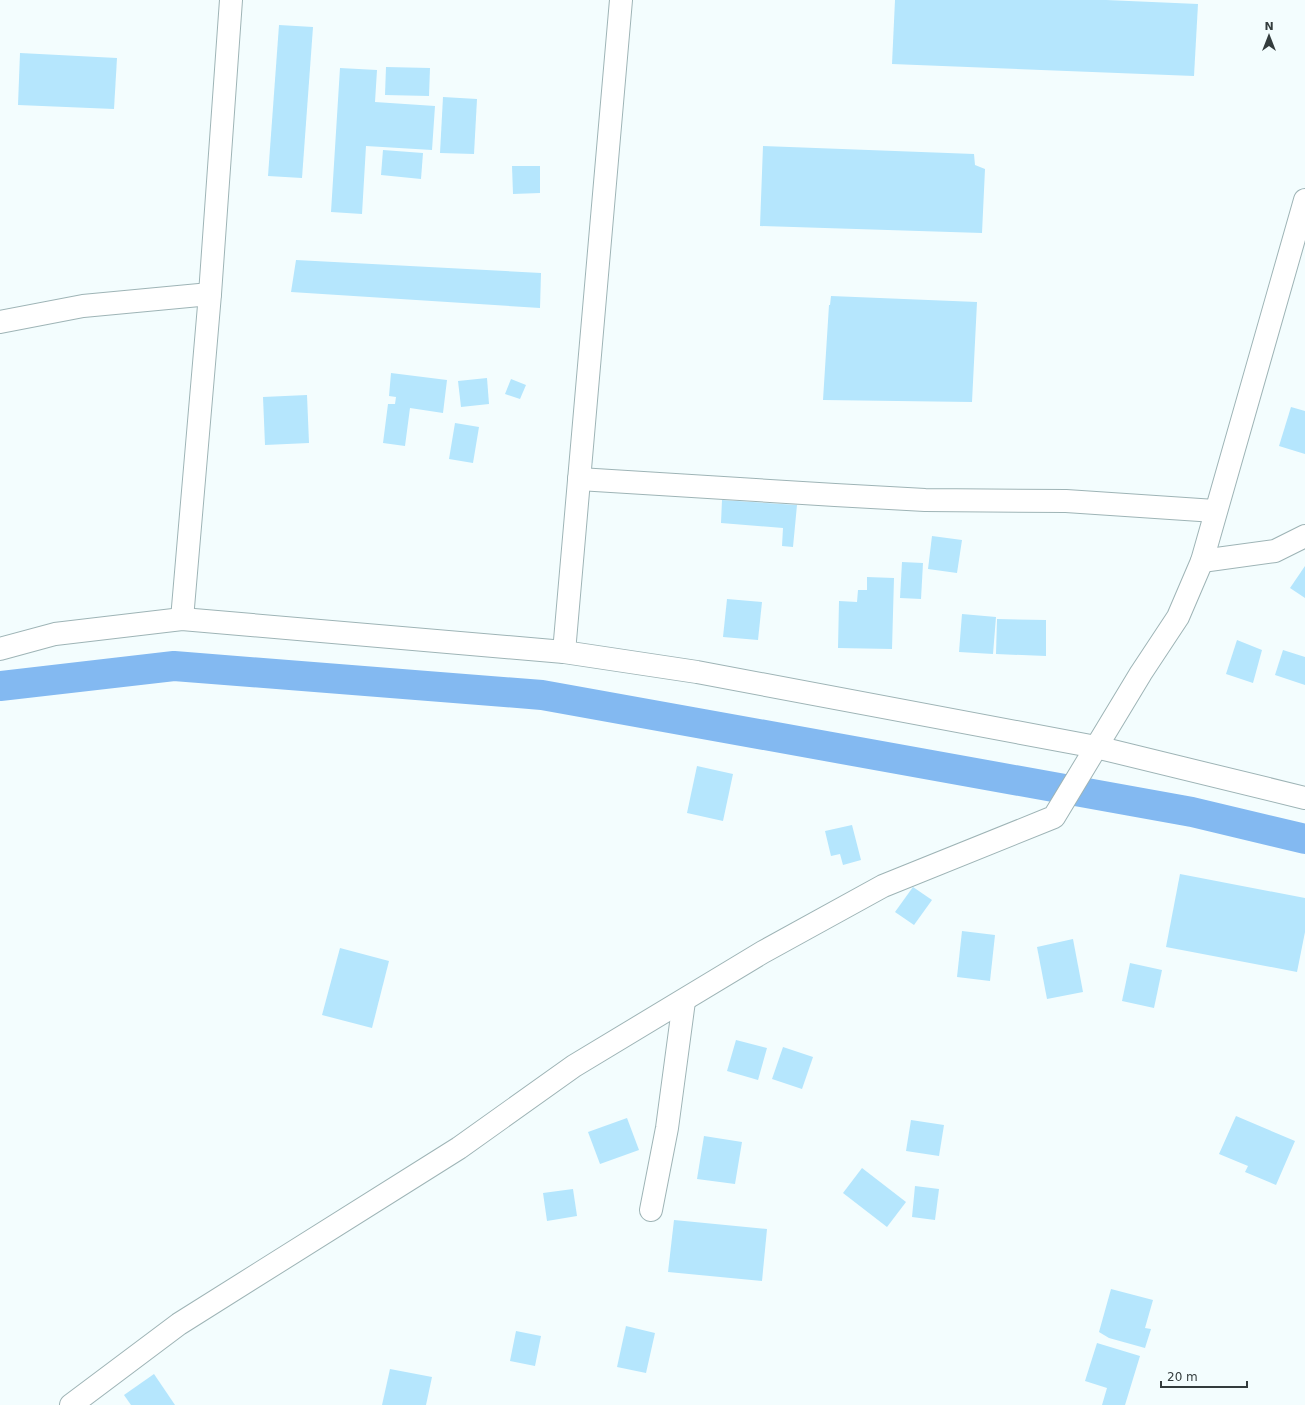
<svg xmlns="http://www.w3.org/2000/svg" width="1305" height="1405" viewBox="0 0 1305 1405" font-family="'DejaVu Sans',sans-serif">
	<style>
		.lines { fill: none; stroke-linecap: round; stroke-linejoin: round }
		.canal { stroke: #83b9f1; stroke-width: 30 }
		.building { fill: #b5e6fd }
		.street-casing { stroke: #9eb4b6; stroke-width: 24 }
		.street { stroke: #fff; stroke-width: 22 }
	</style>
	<rect width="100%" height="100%" fill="#f3fdfe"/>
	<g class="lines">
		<path class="canal" d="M0,686L174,666L542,695L1192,812L1305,839"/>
	</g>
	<g class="building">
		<path d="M895,0H1106L1198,4L1194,76L892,64Z"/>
		<path d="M279,25L313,27L302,178L268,176Z"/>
		<path d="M20,53L117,58L114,109L18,105Z"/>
		<path d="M386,67L430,68L429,96L385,95Z"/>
		<path d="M340,68L377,70L375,102L435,106L432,150L366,146L362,214L331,212Z"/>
		<path d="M443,97L477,99L474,154L440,153Z"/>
		<path d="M763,146L974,154L975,165L985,169L982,233L760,226Z"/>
		<path d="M383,150L423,153L421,179L381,175Z"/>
		<path d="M512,166H540V193L513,194Z"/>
		<path d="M296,260L541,273L540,308L291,292Z"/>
		<path d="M831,296L977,302L972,402L823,400L829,305H830Z"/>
		<path d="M391,373L447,380L443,413L410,408L405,446L383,443L388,404H395L396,397L389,396Z"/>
		<path d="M487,378L489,404L461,407L458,381Z"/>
		<path d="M511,379L526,385L520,399L505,394Z"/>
		<path d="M307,395L309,443L265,445L263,397Z"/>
		<path d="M1291,407L1305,411V454L1279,446Z"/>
		<path d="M455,423L479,427L473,463L449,459Z"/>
		<path d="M722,500L797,505L793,547L782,546L783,528L721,523Z"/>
		<path d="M932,536L962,540L957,573L928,569Z"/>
		<path d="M902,562L923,563L921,599L900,598Z"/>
		<path d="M1305,566V598L1290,588Z"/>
		<path d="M867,577L894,578L892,649L838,648L839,601L857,602L858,590H867Z"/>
		<path d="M727,599L762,602L758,640L723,637Z"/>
		<path d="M962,614L996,617L993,654L959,652Z"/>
		<path d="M997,619L1046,620V656L996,654Z"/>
		<path d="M1237,640L1262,650L1253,683L1226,674Z"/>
		<path d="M1283,650L1305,657V685L1275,675Z"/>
		<path d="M697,766L733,774L723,821L687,813Z"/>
		<path d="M852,825L861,860L843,865L840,854L831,856L825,831Z"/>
		<path d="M1180,874L1305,898V932L1297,972L1166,947Z"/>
		<path d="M913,887L932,900L914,925L895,912Z"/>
		<path d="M962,931L995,935L990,981L957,977Z"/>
		<path d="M1073,939L1083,992L1047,999L1037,947Z"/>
		<path d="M340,948L389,961L372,1028L322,1015Z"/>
		<path d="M1130,963L1162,970L1154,1008L1122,1001Z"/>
		<path d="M736,1040L767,1048L758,1080L727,1071Z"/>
		<path d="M783,1047L813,1057L802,1089L772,1079Z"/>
		<path d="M1236,1116L1295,1141L1276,1185L1245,1172L1248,1166L1219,1154Z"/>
		<path d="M627,1118L639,1150L600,1164L588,1132Z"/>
		<path d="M911,1120L944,1125L939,1156L906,1151Z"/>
		<path d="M704,1136L742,1142L735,1184L697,1179Z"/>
		<path d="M862,1168L906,1202L887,1227L843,1193Z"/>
		<path d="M915,1186L939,1189L935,1220L912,1217Z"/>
		<path d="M573,1189L577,1216L547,1221L543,1193Z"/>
		<path d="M674,1220L767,1229L762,1281L668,1272Z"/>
		<path d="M1111,1289L1153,1300L1145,1328L1151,1329L1145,1348L1109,1338L1099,1332Z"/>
		<path d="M626,1326L655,1333L646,1373L617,1367Z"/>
		<path d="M516,1331L541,1336L535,1366L510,1361Z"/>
		<path d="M1097,1343L1140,1356L1125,1405H1102L1107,1388L1085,1381Z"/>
		<path d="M390,1369L432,1377L426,1405H382Z"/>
		<path d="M154,1374L175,1405H131L124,1395Z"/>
	</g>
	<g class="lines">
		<defs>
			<g id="street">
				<path d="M0,322L83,306L210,294"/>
				<path d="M579,479L835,495L925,500L1066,501L1215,511"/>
				<path d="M1202,561L1275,551L1305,536"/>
				<path d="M182,619L210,294L231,0"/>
				<path d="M0,649L55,634L182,619L564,652L697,672L1096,747L1305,798"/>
				<path d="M564,652L621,0"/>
				<path d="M651,1210L667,1128L684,1001"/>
				<path d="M71,1405L179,1324L459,1148L574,1066L763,952L883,886L1054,817L1141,673L1178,617L1202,561L1305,200"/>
			</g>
		</defs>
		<use href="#street" class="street-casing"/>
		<use href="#street" class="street"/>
	</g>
	<g transform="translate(1269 36)" stroke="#f3fdfe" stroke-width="3" paint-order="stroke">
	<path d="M0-3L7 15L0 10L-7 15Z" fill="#333c3d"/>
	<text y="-6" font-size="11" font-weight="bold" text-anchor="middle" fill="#333c3d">N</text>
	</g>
	<path d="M1161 1381v6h86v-6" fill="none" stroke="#333c3d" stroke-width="2"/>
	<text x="1167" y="1381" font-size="12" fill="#333c3d" stroke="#f3fdfe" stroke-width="3" paint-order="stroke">20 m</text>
</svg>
